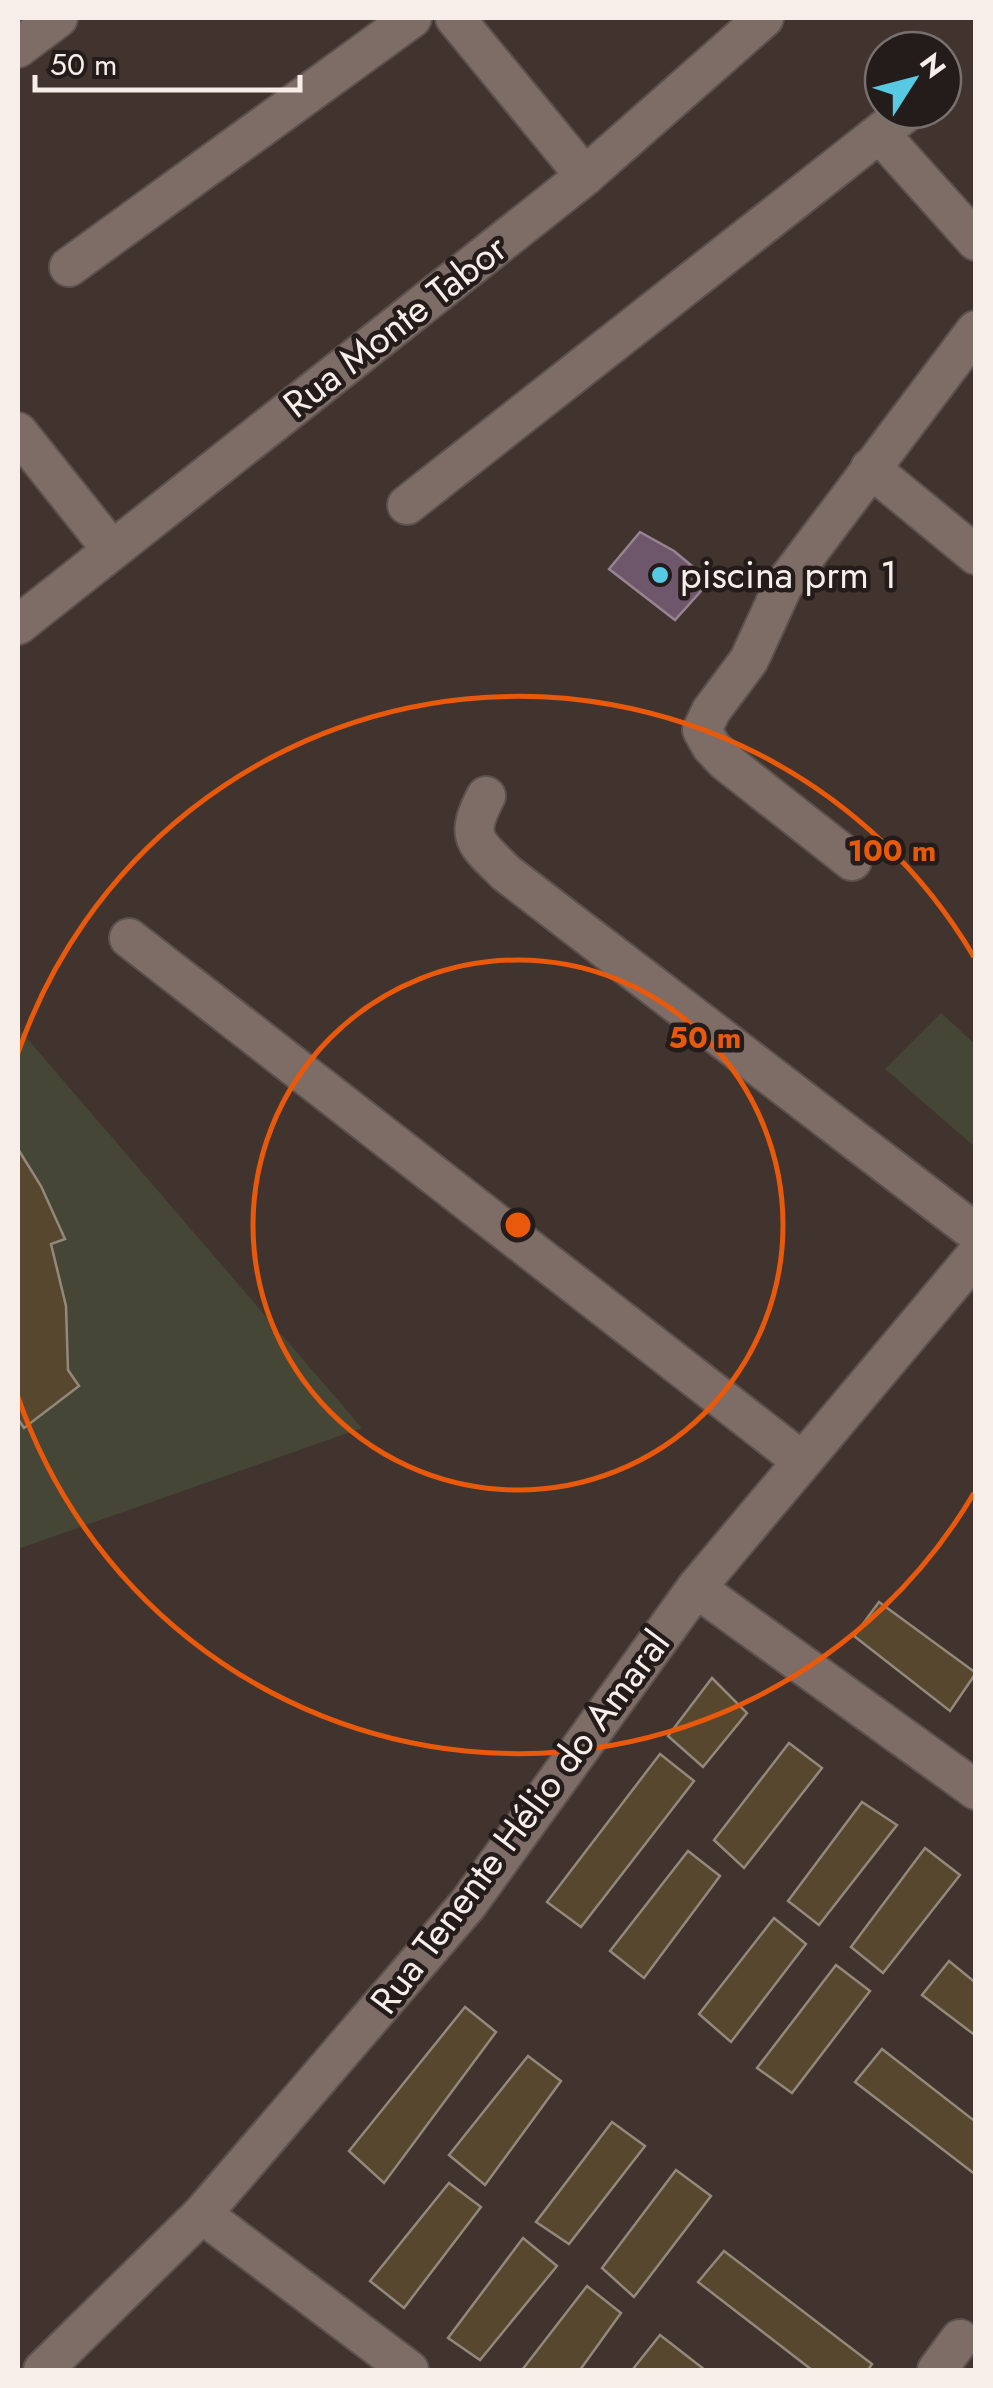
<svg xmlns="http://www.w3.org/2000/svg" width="993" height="2388" viewBox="0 0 993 2388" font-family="Jost,sans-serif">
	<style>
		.green { fill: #454636 }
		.water { fill: #6f576b; stroke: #988491; stroke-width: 2.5 }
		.building { fill: #58472f; stroke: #93897b; stroke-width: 2.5 }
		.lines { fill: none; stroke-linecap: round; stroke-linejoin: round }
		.minor-casing { stroke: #5d514d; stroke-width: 42 }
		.minor { stroke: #7e6d67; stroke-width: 38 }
		.ring { fill: none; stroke: #e8590c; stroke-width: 5 }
		.poi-dot { fill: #57c9e2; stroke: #231c1a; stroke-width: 4 }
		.labels { text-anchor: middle; stroke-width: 9; stroke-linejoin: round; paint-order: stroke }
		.street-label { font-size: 38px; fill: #f7ede9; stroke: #231c1a }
		.poi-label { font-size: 38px; fill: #f7ede9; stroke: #231c1a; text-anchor: start }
		.centre { fill: #e8590c; stroke: #231c1a; stroke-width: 5 }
		.ring-label { font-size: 30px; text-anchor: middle; font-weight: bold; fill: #e8590c; stroke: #231c1a; stroke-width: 9; stroke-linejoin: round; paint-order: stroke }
	</style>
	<rect width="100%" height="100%" fill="#41332d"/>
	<g class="green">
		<path d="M941,1013L975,1044V1147L885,1069Z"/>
		<path d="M18,1028L362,1428L18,1549Z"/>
	</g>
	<path class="water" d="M640,532L674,551L710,581L675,620L609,569Z"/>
	<g class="building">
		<path d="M18,1149L41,1186L65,1239L51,1244L66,1306L68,1370L79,1386L24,1428L18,1419Z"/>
		<path d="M879,1602L976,1673L950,1711L854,1636Z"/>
		<path d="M712,1678L747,1713L703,1767L668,1736Z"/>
		<path d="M789,1743L822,1768L744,1868L714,1840Z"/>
		<path d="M660,1754L694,1781L581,1927L547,1902Z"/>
		<path d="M862,1802L897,1825L819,1925L788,1901Z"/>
		<path d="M925,1848L960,1875L883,1973L851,1947Z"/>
		<path d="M688,1851L720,1876L644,1978L610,1951Z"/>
		<path d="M774,1918L806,1944L731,2042L699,2014Z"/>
		<path d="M949,1961L976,1983V2036L922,1995Z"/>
		<path d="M836,1965L870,1991L792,2093L757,2068Z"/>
		<path d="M465,2007L496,2032L384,2183L349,2151Z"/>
		<path d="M882,2049L976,2122V2175L855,2082Z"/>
		<path d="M528,2056L561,2081L485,2185L449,2155Z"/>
		<path d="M612,2122L645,2146L569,2244L536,2222Z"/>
		<path d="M676,2170L711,2196L634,2297L602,2268Z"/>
		<path d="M449,2183L481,2207L404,2308L370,2281Z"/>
		<path d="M523,2238L557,2266L480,2360L448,2338Z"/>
		<path d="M724,2251L872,2364L868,2370H812L698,2282Z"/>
		<path d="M587,2286L621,2313L580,2370H522Z"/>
		<path d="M660,2335L705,2370L633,2369Z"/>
	</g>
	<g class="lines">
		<defs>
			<g id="minor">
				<path d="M455,18L585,176"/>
				<path d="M18,48L58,18"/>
				<path d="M880,134L976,241"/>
				<path d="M69,267L412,18"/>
				<path d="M18,432L112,550"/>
				<path d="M870,468L976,555"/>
				<path d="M407,505L909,110"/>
				<path d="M18,625L585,176L764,18"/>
				<path d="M486,796C464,838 475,842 506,873L976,1233"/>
				<path d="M852,861L725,761L711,746L702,730L711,711L749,660L783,586L976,330"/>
				<path d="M129,938L802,1461"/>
				<path d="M696,1588L976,1790"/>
				<path d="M202,2214L409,2370"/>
				<path d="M43,2370L202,2214L468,1904L696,1588L976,1255"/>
				<path d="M937,2370L960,2339"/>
			</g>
		</defs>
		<use href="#minor" class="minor-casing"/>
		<use href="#minor" class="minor"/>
	</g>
	<g class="ring">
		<circle cx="518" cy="1225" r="265"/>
		<path d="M974 1493A529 529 0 0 1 18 1397M18 1053A529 529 0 0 1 974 957"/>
	</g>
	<circle class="poi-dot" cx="660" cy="575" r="10"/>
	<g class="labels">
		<g class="street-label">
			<text transform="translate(395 326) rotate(-38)" y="13">Rua Monte Tabor</text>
			<text transform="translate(520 1822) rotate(-53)" y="13">Rua Tenente Hélio do Amaral</text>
		</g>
		<g class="poi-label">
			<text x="680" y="588">piscina prm 1</text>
		</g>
	</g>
	<circle cx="518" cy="1225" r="15" class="centre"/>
	<g class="ring-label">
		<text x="892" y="861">100 m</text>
		<text x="705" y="1048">50 m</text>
	</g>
	<rect width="993" height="2388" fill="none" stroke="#f7ede9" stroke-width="40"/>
	<g transform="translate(913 80) rotate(54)"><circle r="48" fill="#231c1a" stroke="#78706d" stroke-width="2.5"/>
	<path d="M0-8L18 38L0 25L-18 38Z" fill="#57c9e2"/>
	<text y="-15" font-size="28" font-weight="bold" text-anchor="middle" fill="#f7ede9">N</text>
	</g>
	<path d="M35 75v15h265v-15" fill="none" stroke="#f7ede9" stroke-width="5"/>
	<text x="50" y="75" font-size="30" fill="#f7ede9" stroke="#231c1a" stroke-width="8" paint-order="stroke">50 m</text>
</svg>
